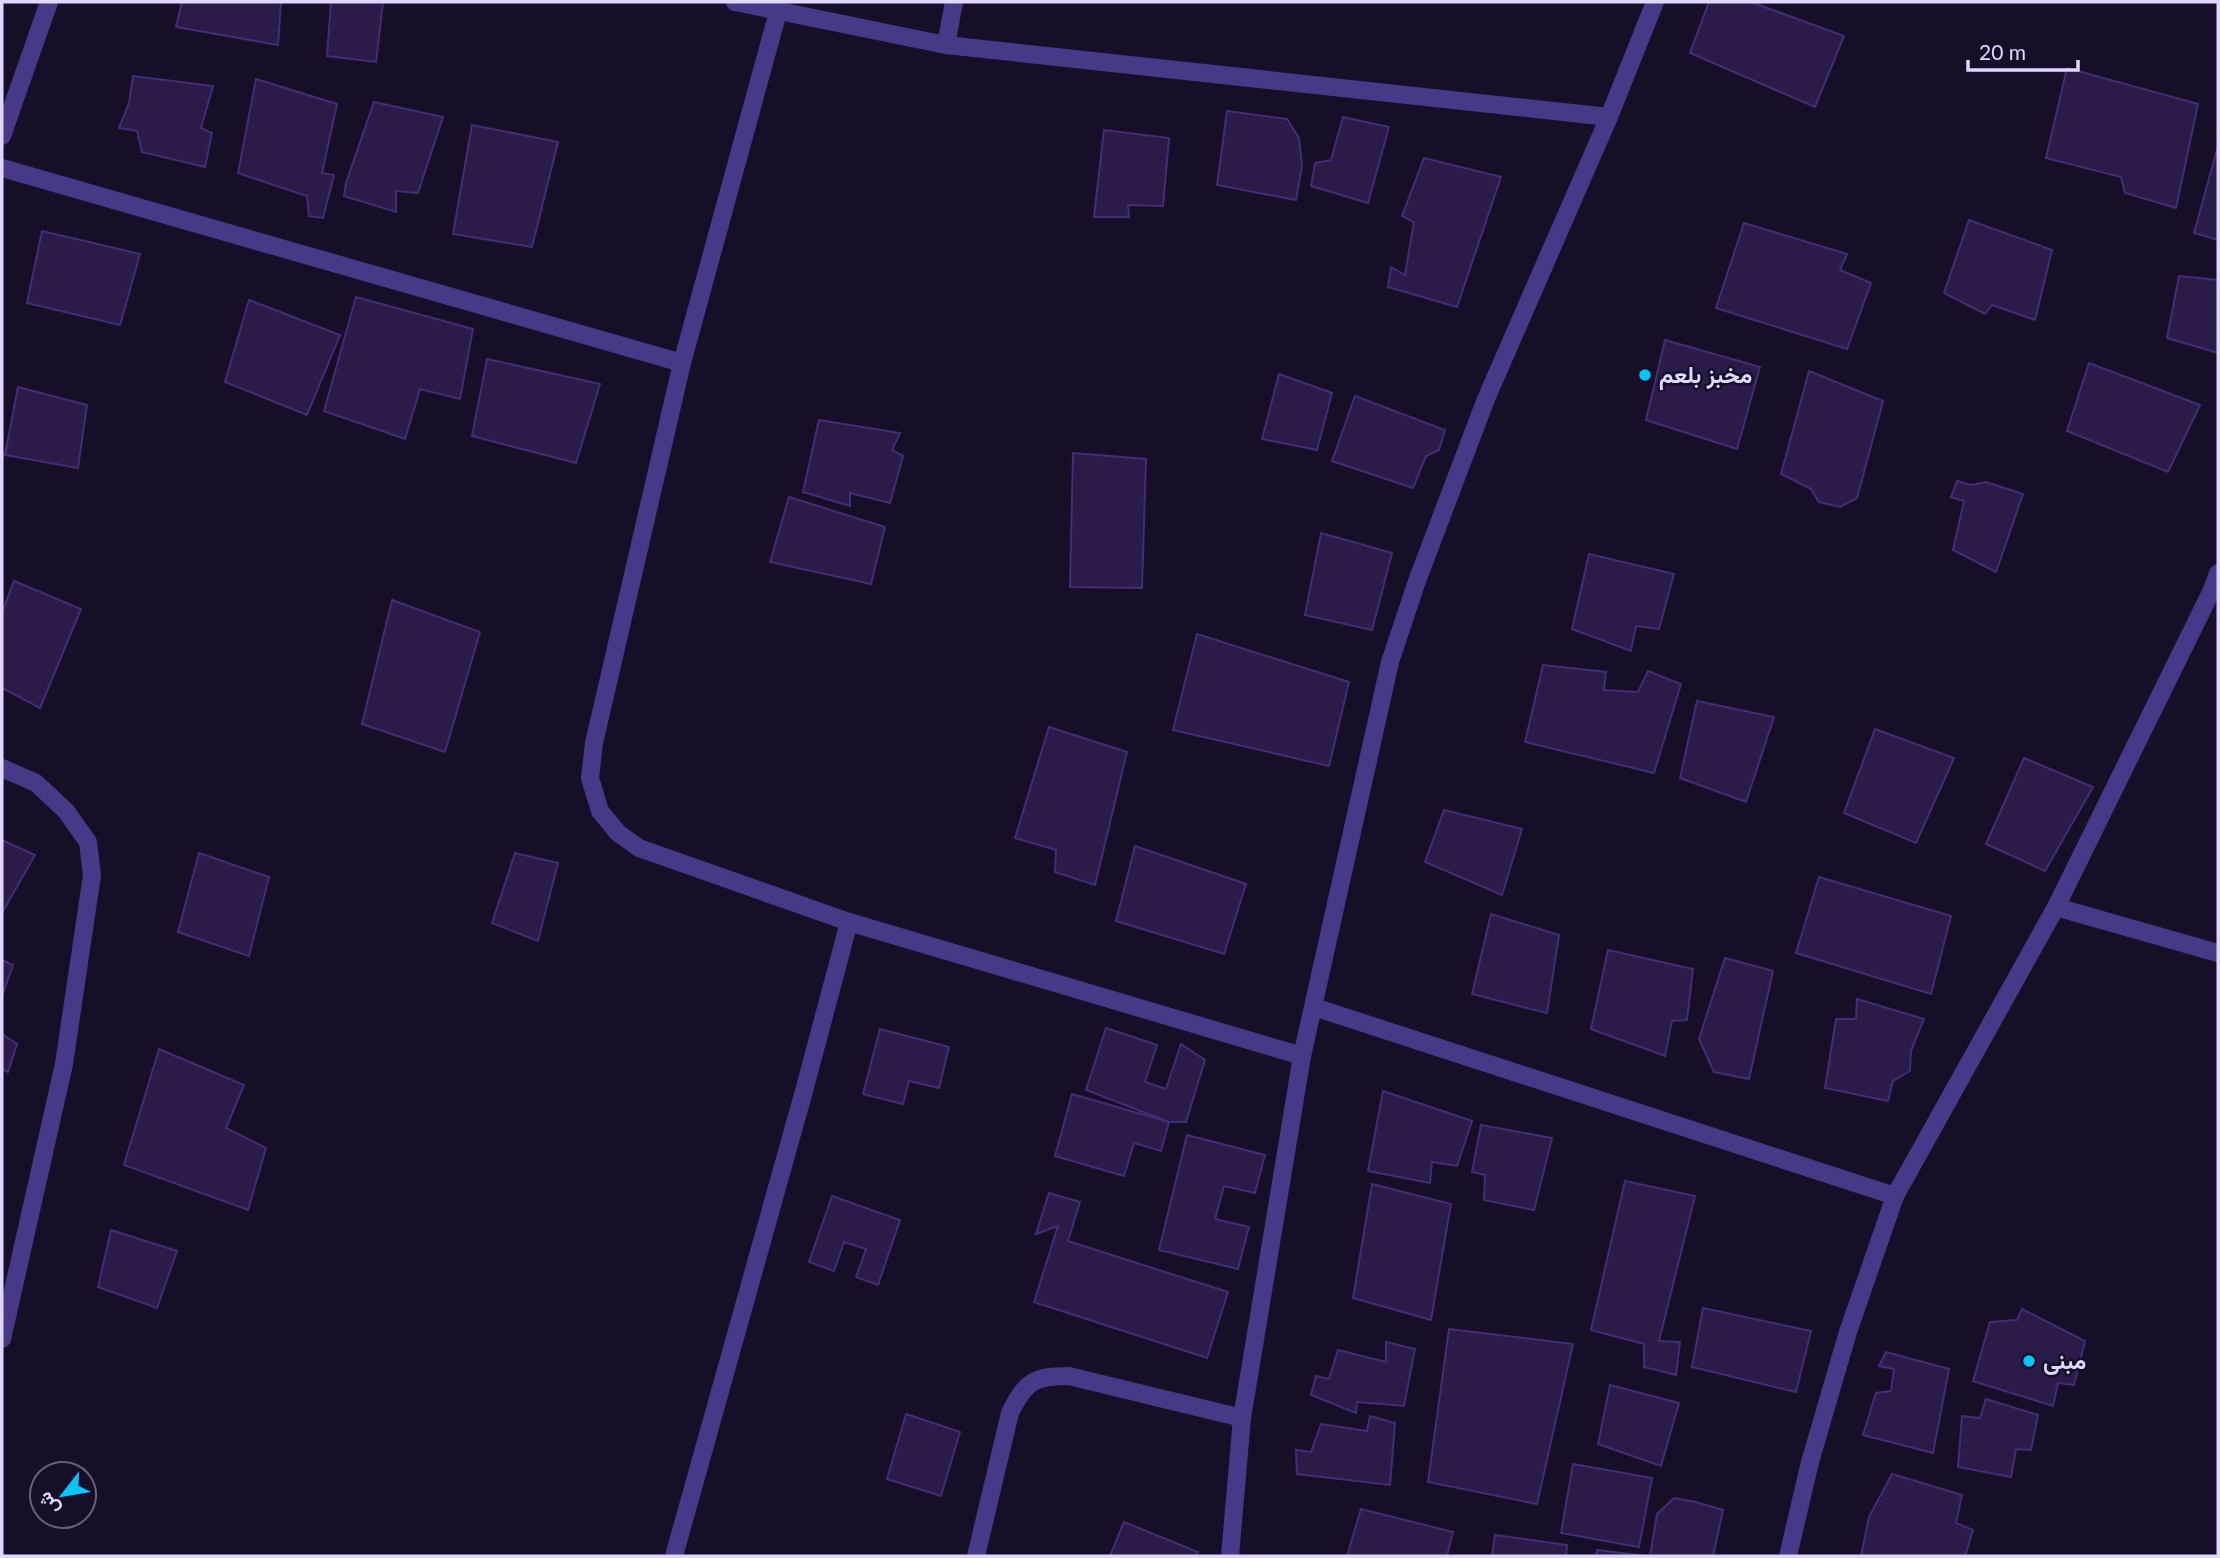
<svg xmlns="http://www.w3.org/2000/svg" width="2220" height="1558" viewBox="0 0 2220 1558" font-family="Lato,Vazirmatn,sans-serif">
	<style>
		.building { fill: #2a1b49; stroke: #452c76; stroke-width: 2 }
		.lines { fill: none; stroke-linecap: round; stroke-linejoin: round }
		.minor { stroke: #473988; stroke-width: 18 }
		.poi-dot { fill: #02c4ff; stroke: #170f28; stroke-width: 2.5 }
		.labels { text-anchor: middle; stroke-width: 5; stroke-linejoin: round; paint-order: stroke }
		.poi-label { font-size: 23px; font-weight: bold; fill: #e0d6ff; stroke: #170f28; text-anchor: start }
	</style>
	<rect width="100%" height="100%" fill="#170f28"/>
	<g class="building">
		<path d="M182,2H281L278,45L176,27Z"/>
		<path d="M331,2H383L376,62L327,56Z"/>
		<path d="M1709,2H1751L1844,36L1815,107L1690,53Z"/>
		<path d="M2067,68L2198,104L2176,208L2125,193L2121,177L2046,158Z"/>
		<path d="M133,76L213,86L201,128L212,133L205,167L142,152L137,131L119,128L129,103Z"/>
		<path d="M256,79L337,104L322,173L334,175L323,218L309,216L307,196L238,173Z"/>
		<path d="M374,102L443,117L418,193L396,191V212L344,196L346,183Z"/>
		<path d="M1227,111L1287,119L1299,138L1302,166L1296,200L1217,185Z"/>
		<path d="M1343,117L1389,127L1368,203L1311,186L1315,163L1331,160Z"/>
		<path d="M472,125L558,142L532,247L453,234Z"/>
		<path d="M1104,130L1169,138L1163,206L1128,205L1129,217H1094Z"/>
		<path d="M2218,146V240L2194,233Z"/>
		<path d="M1424,158L1501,177L1457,307L1388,287L1391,267L1405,275L1414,222L1402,216Z"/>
		<path d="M1969,220L2052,250L2035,320L1992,305L1985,314L1944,293Z"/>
		<path d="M1744,223L1847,254L1840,270L1871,283L1847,349L1716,308Z"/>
		<path d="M42,231L140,254L120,325L27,303Z"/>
		<path d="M2179,276L2218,280V353L2167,338Z"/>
		<path d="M356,297L473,329L460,399L420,389L405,439L324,411Z"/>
		<path d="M249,300L340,335L307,415L225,382Z"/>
		<path d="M1665,340L1760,367L1737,449L1646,420Z"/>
		<path d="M487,359L600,384L576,463L472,436Z"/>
		<path d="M2089,363L2200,405L2168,472L2067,431Z"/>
		<path d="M1809,371L1883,401L1857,498L1840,507L1819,502L1811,489L1781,474Z"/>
		<path d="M1279,374L1332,393L1317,450L1262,439Z"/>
		<path d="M18,387L87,405L78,468L5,455Z"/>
		<path d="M1355,396L1445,430L1439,450L1426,456L1413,488L1332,461Z"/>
		<path d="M819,420L900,433L892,450L903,456L890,503L850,493V506L803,492Z"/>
		<path d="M1073,453L1146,459L1142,588L1070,587Z"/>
		<path d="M1957,481L1971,485L1986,482L2023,494L1996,572L1953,550L1964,501L1951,497Z"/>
		<path d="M789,497L885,527L871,584L770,562Z"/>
		<path d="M1321,533L1392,553L1372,630L1305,615Z"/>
		<path d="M1589,554L1674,574L1659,629L1636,626L1631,651L1572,629Z"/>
		<path d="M14,581L81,609L40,708L2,688V613Z"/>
		<path d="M392,600L480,632L445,752L362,724Z"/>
		<path d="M1197,634L1349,682L1329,766L1173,730Z"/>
		<path d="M1543,665L1606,672L1604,690L1638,692L1648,671L1681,684L1654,773L1525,742Z"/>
		<path d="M1697,701L1774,717L1746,802L1680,778Z"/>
		<path d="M1049,727L1127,752L1095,885L1055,872L1056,850L1015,838Z"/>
		<path d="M1875,729L1954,758L1916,843L1844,813Z"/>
		<path d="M2024,758L2093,787L2045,871L1986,844Z"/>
		<path d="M1444,810L1522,829L1502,895L1425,862Z"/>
		<path d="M2,840L35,855L2,913Z"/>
		<path d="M1135,846L1246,884L1224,954L1116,921Z"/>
		<path d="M199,853L269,877L249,956L178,932Z"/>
		<path d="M515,853L558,863L538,941L492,923Z"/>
		<path d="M1819,877L1951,916L1931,994L1796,953Z"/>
		<path d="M1491,914L1559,935L1547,1013L1472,994Z"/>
		<path d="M1608,950L1693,969L1687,1020L1672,1021L1665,1056L1591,1029Z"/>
		<path d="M1725,958L1773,971L1749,1079L1714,1072L1699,1039Z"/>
		<path d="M2,960L13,965L2,996Z"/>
		<path d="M1857,999L1924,1019L1911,1051L1910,1071L1893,1081L1888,1101L1825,1088L1836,1019H1856Z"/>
		<path d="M1106,1028L1157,1045L1145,1082L1166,1089L1181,1044L1205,1060L1186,1122H1169L1086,1090Z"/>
		<path d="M880,1029L949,1047L939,1088L909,1081L903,1104L863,1094Z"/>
		<path d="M2,1034L17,1044L8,1072L2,1069Z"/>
		<path d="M159,1049L244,1085L226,1128L266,1148L248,1210L124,1165Z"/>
		<path d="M1383,1091L1472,1121L1457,1166L1432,1162L1430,1183L1368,1171Z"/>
		<path d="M1072,1094L1169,1122L1161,1151L1134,1143L1124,1176L1055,1156Z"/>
		<path d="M1481,1125L1552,1138L1534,1210L1484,1200L1485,1175L1472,1172Z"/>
		<path d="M1187,1135L1265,1155L1255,1193L1224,1186L1215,1219L1249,1227L1238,1269L1159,1250Z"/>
		<path d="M1625,1181L1695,1196L1659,1341L1680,1342L1676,1375L1644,1367V1344L1591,1330Z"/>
		<path d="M1372,1184L1451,1204L1431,1320L1353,1298Z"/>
		<path d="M1049,1193L1080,1202L1068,1241L1228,1292L1207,1358L1034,1302L1058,1226L1036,1234Z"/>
		<path d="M832,1196L900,1220L878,1285L856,1277L866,1249L844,1242L834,1271L809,1262Z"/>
		<path d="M111,1230L177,1251L157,1308L98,1287Z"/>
		<path d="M1703,1308L1811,1331L1796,1392L1692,1367Z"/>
		<path d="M2022,1309L2085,1341L2074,1385L2058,1383L2053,1406L1973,1381L1990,1322L2017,1320Z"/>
		<path d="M1449,1329L1573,1344L1537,1504L1428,1482Z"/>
		<path d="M1386,1342L1415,1349L1404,1406L1357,1402L1356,1413L1311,1395L1316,1376L1329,1379L1338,1350L1386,1362Z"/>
		<path d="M1886,1352L1949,1369L1933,1453L1863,1435L1876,1393L1891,1391L1894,1369L1879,1366Z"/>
		<path d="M1610,1385L1679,1403L1661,1466L1598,1444Z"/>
		<path d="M1986,1399L2038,1415L2031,1450L2016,1449L2011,1477L1958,1467L1962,1416L1980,1418Z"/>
		<path d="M906,1414L960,1432L941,1496L887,1479Z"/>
		<path d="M1370,1416L1395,1423L1390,1485L1297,1474L1296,1450L1311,1452L1321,1424L1367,1431Z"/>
		<path d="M1573,1464L1652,1478L1639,1547L1561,1533Z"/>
		<path d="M1892,1474L1962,1495L1956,1523L1973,1530L1965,1556H1861L1869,1517Z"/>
		<path d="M1674,1498L1696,1502L1723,1510L1713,1556H1650L1657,1514Z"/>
		<path d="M1361,1509L1453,1532L1447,1556H1347Z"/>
		<path d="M1124,1522L1198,1552L1196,1556H1110Z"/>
		<path d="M1495,1535L1567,1545L1566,1556H1492Z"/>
		<path d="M1597,1550L1646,1556H1596Z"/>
	</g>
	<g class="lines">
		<g class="minor">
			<path d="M735,2L946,45L1609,117"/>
			<path d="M778,12L682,363L594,743L590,778L600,811L618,833L639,848L849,922L1302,1056"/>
			<path d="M946,45L954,2"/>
			<path d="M2,136L49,2"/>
			<path d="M2,168L682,363"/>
			<path d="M2,768L36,783L66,811L88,842L92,875L64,1064L2,1339"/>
			<path d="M2056,907L2218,953"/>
			<path d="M1314,1007L1895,1196L1848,1332L1810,1462L1788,1556"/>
			<path d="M1895,1196L2056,907L2212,590L2218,573"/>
			<path d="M674,1556L804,1091L849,922"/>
			<path d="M976,1556L1010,1413C1025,1382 1034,1376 1069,1376L1242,1418"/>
			<path d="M1230,1556L1242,1418L1302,1056L1390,662L1417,581L1486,399L1609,117L1655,2"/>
		</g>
	</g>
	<g class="poi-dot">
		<circle cx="1645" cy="375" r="7"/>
		<circle cx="2029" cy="1361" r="7"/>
	</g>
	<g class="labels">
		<g class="poi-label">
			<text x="1659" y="383">مخبز بلعم</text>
			<text x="2043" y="1369">مبنى</text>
		</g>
	</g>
	<rect width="2220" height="1558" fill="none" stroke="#e0d6ff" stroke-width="7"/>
	<g transform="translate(63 1495) rotate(239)"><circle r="33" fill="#170f28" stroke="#675f7e" stroke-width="2"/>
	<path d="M0-5L12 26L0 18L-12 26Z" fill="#02c4ff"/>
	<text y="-10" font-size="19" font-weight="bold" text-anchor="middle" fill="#e0d6ff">ش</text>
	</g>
	<path d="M1968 60v10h110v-10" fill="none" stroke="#e0d6ff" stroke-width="3.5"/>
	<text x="1979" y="60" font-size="21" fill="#e0d6ff" stroke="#170f28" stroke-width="5" paint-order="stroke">20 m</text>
</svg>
